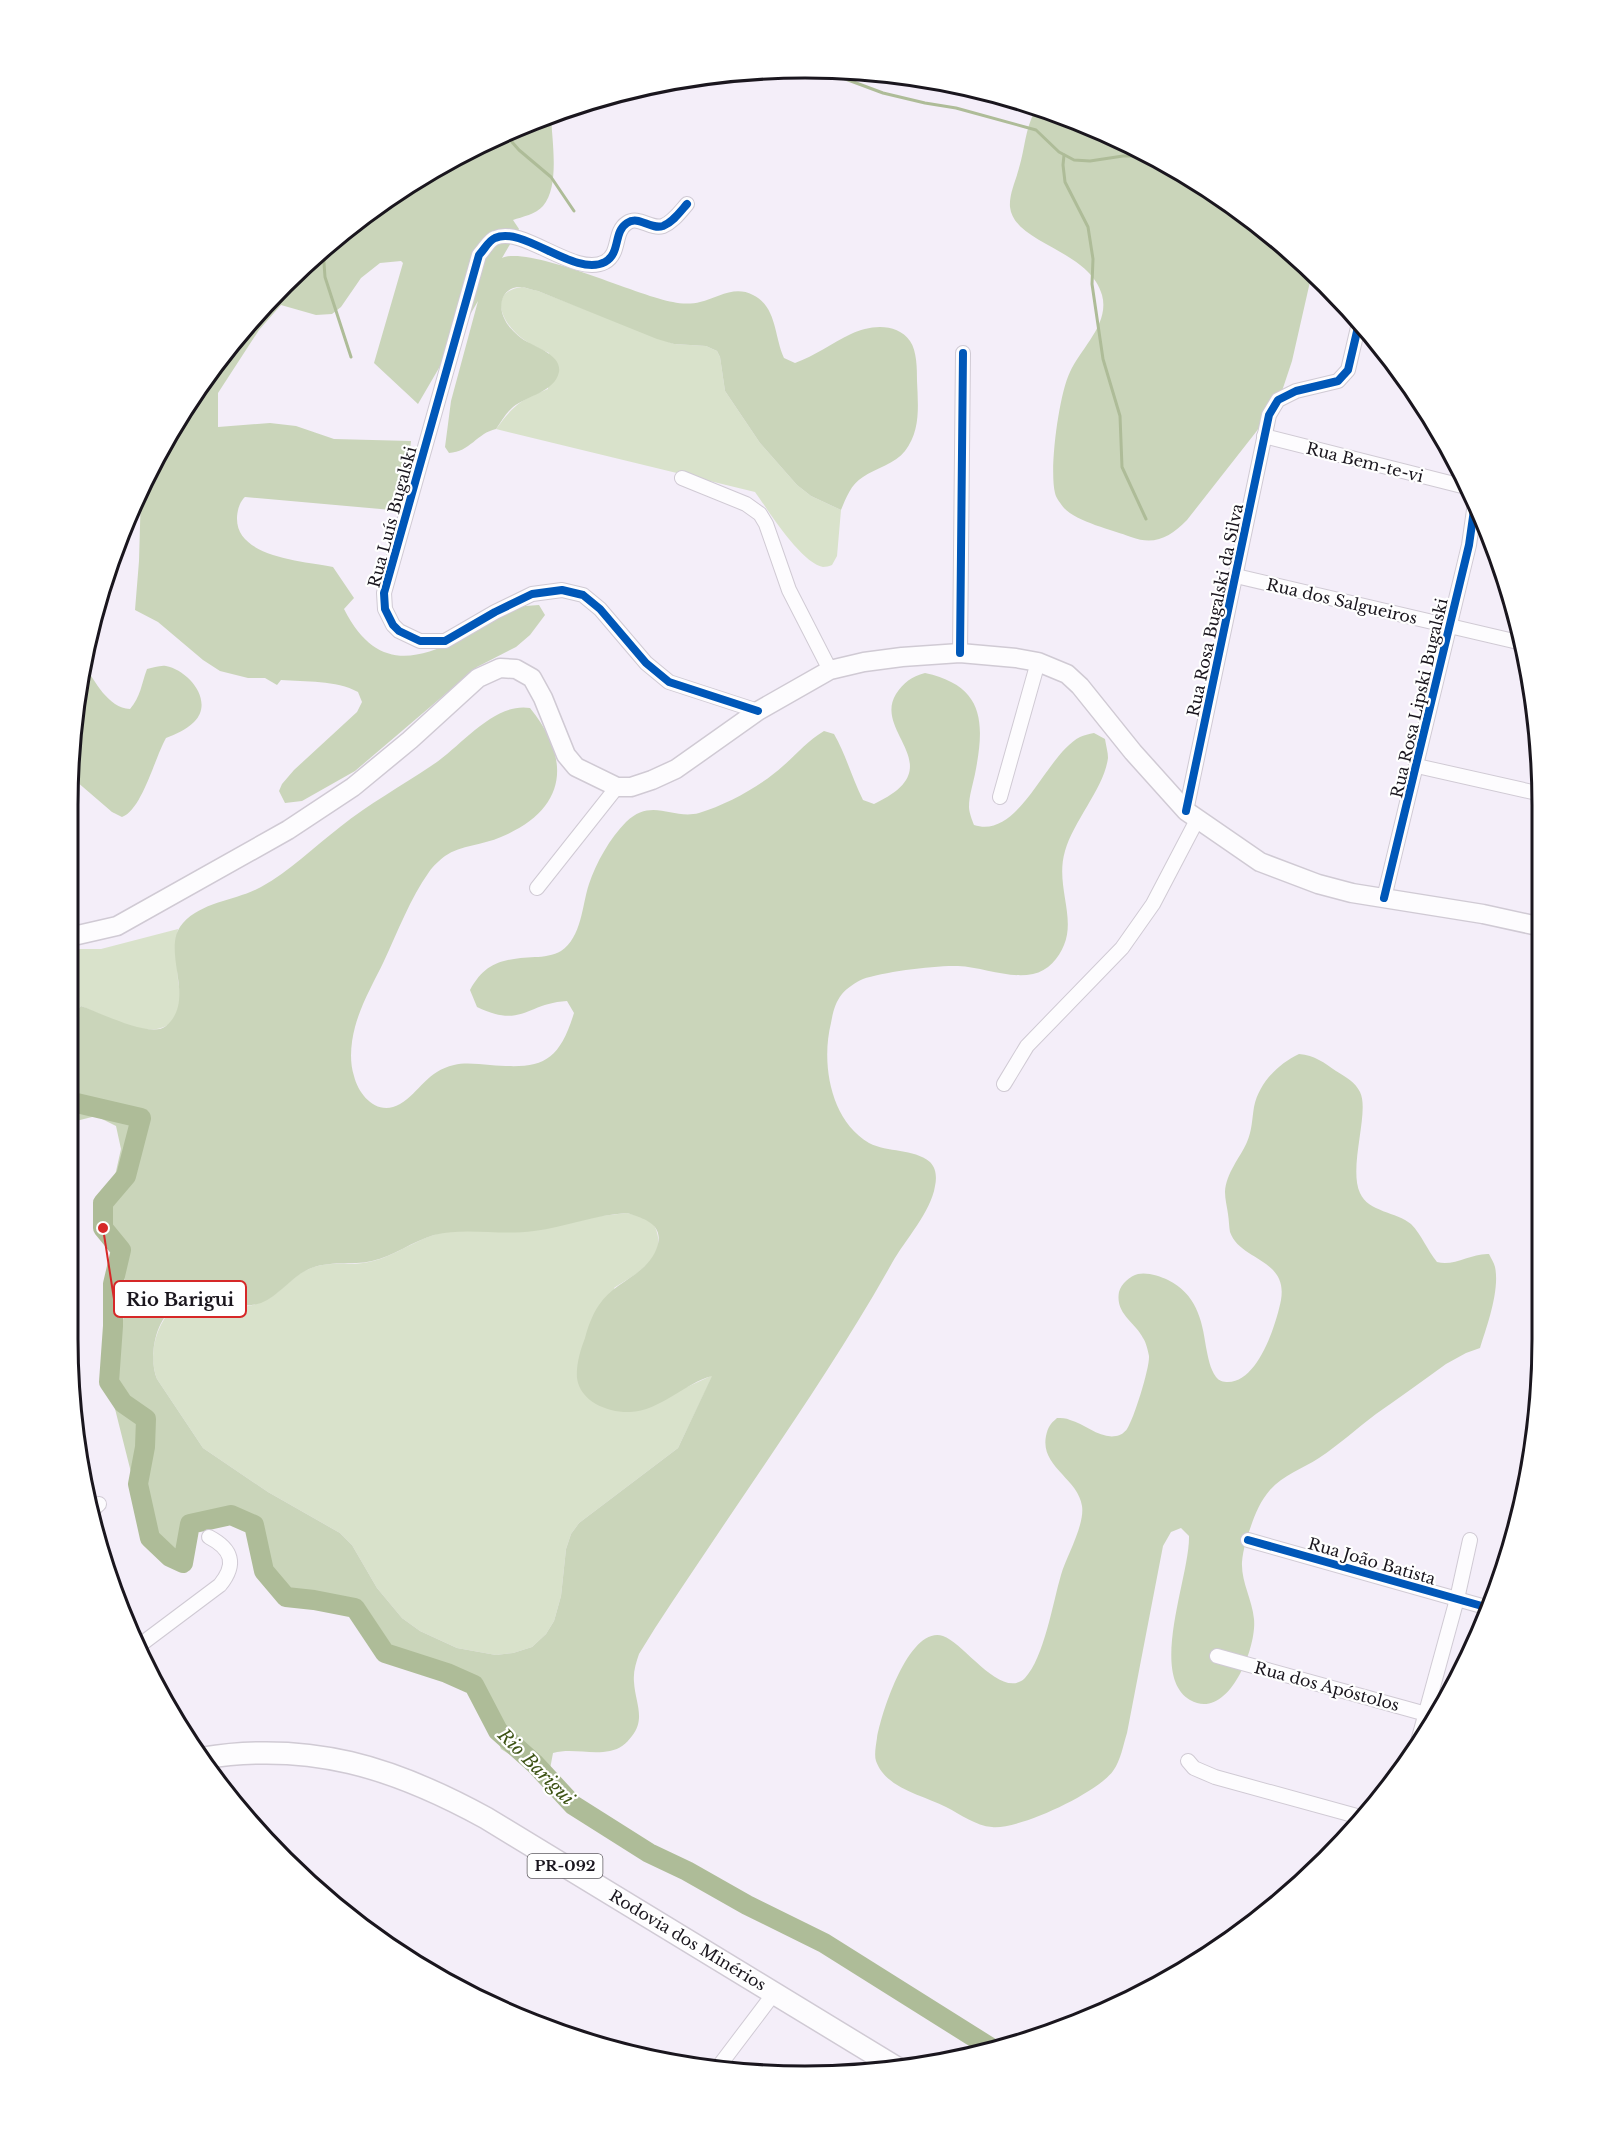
<svg xmlns="http://www.w3.org/2000/svg" width="1610" height="2144" viewBox="0 0 1610 2144" font-family="'Libre Baskerville',serif">
	<style>
		.green { fill: #d9e2cb }
		.forest { fill: #cad5ba; fill-rule: evenodd }
		.lines { fill: none; stroke-linecap: round; stroke-linejoin: round }
		.stream { stroke: #aebc98; stroke-width: 3 }
		.river { stroke: #aebc98; stroke-width: 20 }
		.street-casing { stroke: #d0cad4; stroke-width: 16 }
		.secondary-casing { stroke: #d0cad4; stroke-width: 21 }
		.primary-casing { stroke: #d0cad4; stroke-width: 24 }
		.street { stroke: #fdfcfe; stroke-width: 14 }
		.secondary { stroke: #fdfcfe; stroke-width: 18 }
		.primary { stroke: #fdfcfe; stroke-width: 21 }
		.cycleway-casing { stroke: #fff; stroke-width: 11 }
		.cycleway { stroke: #0057b8; stroke-width: 8 }
		.labels { text-anchor: middle; stroke-width: 4.5; stroke-linejoin: round; paint-order: stroke }
		.shield { fill: #fff; stroke: #5f5c62; stroke-width: 1.5 }
		.shield-label { font-size: 15px; font-weight: bold; fill: #1a161e }
		.street-label { font-size: 16px; fill: #1a161e; stroke: #fff }
		.water-label { font-size: 18px; font-style: italic; fill: #3d5315; stroke: #fff }
		.rim { fill: none; stroke: #1a161e; stroke-width: 3 }
		.leader { fill: none; stroke: #d62828; stroke-width: 2 }
		.callout-dot { fill: #d62828; stroke: #fff; stroke-width: 2 }
		.callout { fill: #fff; stroke: #d62828; stroke-width: 2 }
		.callout-label { font-size: 18px; text-anchor: middle; font-weight: bold; fill: #1a161e }
	</style>
	<rect width="100%" height="100%" fill="#f4eef9"/>
	<g class="green">
		<path d="M522,287L538,291L674,344L706,346L717,351L720,357L725,391L760,443L797,485L811,496L841,510L837,556L832,565C830,566 825,567 823,567C801,563 768,510 755,492L496,429C514,405 520,400 548,389L549,353C540,349 531,345 523,339C503,325 486,292 522,287Z"/>
		<path d="M178,929C175,947 177,963 178,980C179,986 180,993 180,999C174,1056 111,1018 81,1006L68,1019L69,949H101Z"/>
		<path d="M627,1213C634,1215 644,1216 650,1221C655,1225 657,1231 658,1237C662,1261 631,1277 614,1288L687,1387L713,1375L678,1448L579,1523L571,1534L566,1549L561,1596L554,1621L546,1634L532,1647L513,1653L496,1655L457,1648L420,1631L402,1618L377,1588L352,1545L340,1533L268,1492L203,1448L157,1379C148,1356 155,1326 173,1308C192,1289 217,1306 239,1307C245,1307 255,1305 261,1302C279,1296 291,1276 309,1269C327,1261 345,1266 363,1263C388,1260 408,1244 431,1236C444,1231 457,1231 471,1231Z"/>
	</g>
	<g class="forest">
		<path d="M1042,109H1048L1174,166L1292,251L1312,273L1292,361L1280,397L1256,432L1187,520C1170,537 1155,546 1131,537C1113,530 1077,522 1064,508C1061,504 1056,498 1055,493C1049,469 1059,394 1070,372C1081,348 1110,324 1102,295C1089,249 1014,244 1010,207C1009,194 1016,180 1019,168C1025,148 1025,129 1035,111Z"/>
		<path d="M551,116C552,141 560,186 543,206C536,214 522,217 513,220L519,229L502,258C529,245 638,296 673,302C681,304 693,304 700,302C718,298 734,285 753,295C777,307 774,336 784,358L795,363C815,356 832,343 851,334C869,325 897,322 910,341C917,351 917,369 917,381C918,405 921,430 905,451C895,464 876,468 863,477C851,484 846,498 841,510L811,496L797,485L760,443L725,391L720,357L717,351L706,346L674,344L657,339L538,291C532,290 526,287 520,287C502,287 497,306 505,320C508,327 518,336 524,340C535,347 562,355 559,372C555,392 526,396 513,407C506,413 501,422 496,429C477,433 470,452 449,453L445,447L451,401L478,301L418,404L374,363L403,263L401,261L380,263L361,278L341,307L332,314L316,315L281,305L259,330L218,393V427L270,423L296,426L334,439L411,441L408,467L416,480L410,491L405,493L403,511L245,497C240,501 237,511 237,518C236,558 305,561 333,567L354,598L344,609C391,702 459,632 525,606L539,605L545,615L530,635L516,647L477,667L355,771L302,801L285,803L279,791L282,784L294,770L357,712L362,702L358,692C336,680 305,682 281,680L277,685L265,678H248L220,671L203,660L158,622L135,610L139,561L141,491L192,395L283,284L356,220L479,143Z"/>
		<path d="M84,665C95,681 108,708 130,709C141,696 141,685 147,669C153,668 160,665 166,666C188,670 215,701 194,722C186,730 176,734 166,738C155,757 142,810 122,817L112,812L69,775V757Z"/>
		<path d="M925,673C985,686 985,723 975,774C973,784 969,796 969,807C969,812 972,820 974,825C1020,840 1045,755 1080,737C1084,735 1089,734 1094,733L1105,739C1106,746 1108,752 1108,758C1104,788 1074,820 1065,851C1055,885 1076,916 1064,945C1059,958 1048,971 1033,974C1009,979 982,967 958,966C936,965 882,972 863,979C856,982 847,988 842,994C835,1003 833,1012 831,1023C821,1063 830,1120 869,1143C888,1153 913,1148 930,1162C936,1168 937,1177 935,1186C931,1212 905,1240 892,1263C836,1363 769,1457 705,1553C683,1586 660,1619 639,1654C636,1663 633,1672 634,1682C635,1702 646,1718 632,1736C626,1744 620,1749 610,1751C591,1755 572,1748 553,1753L550,1769L557,1784L501,1749L484,1705L464,1688L406,1667L347,1609L288,1597L266,1584L257,1538L228,1520L207,1518L189,1547L180,1554L161,1541L143,1520L111,1393L128,1290L105,1220L121,1149L116,1126L96,1116L68,1123V1019L81,1006C99,1012 151,1039 166,1026C198,999 159,949 183,923C203,901 236,901 261,887C290,871 314,847 340,827C369,804 401,786 431,766C460,748 493,702 530,708C573,761 566,810 501,837C483,845 461,845 445,856C440,860 433,866 429,872C410,899 398,931 384,961C374,982 361,1004 355,1027C351,1042 349,1061 354,1076C359,1096 378,1117 400,1104C420,1092 427,1071 454,1065C465,1062 478,1064 490,1065C540,1069 558,1065 574,1013L567,1001C527,1003 522,1029 477,1007L470,990C486,961 504,959 535,957C543,957 554,955 561,951C582,937 582,905 589,884C596,863 610,838 626,822C652,797 672,820 699,813C728,804 761,786 783,766C798,753 807,741 824,731L834,734C846,755 852,778 863,800L874,804C954,767 872,733 896,694C904,682 911,677 925,673ZM627,1213C642,1218 663,1223 658,1244C650,1275 615,1280 599,1305C592,1315 588,1327 585,1338C580,1351 576,1365 577,1378C580,1402 609,1413 630,1412C660,1411 685,1383 712,1376L678,1448L579,1523L571,1534L566,1549L561,1596L554,1621L546,1634L532,1647L513,1653L496,1655L457,1648L420,1631L402,1618L377,1588L352,1545L340,1533L268,1492L203,1448L157,1379C148,1358 155,1318 177,1305C204,1289 230,1313 261,1303C279,1296 291,1277 309,1269C329,1260 351,1266 372,1261C394,1256 413,1241 434,1235C467,1227 500,1236 534,1231C566,1227 594,1215 627,1213Z"/>
		<path d="M1299,1054C1315,1055 1324,1063 1336,1071C1346,1077 1355,1082 1360,1092C1370,1112 1348,1167 1360,1193C1368,1212 1397,1212 1411,1224C1422,1235 1427,1250 1437,1262C1454,1267 1471,1253 1489,1254C1491,1258 1494,1263 1495,1267C1500,1290 1487,1326 1480,1348L1466,1353L1446,1364C1423,1381 1400,1397 1376,1414C1357,1428 1339,1445 1319,1458C1302,1469 1283,1475 1270,1490C1261,1500 1255,1514 1251,1526C1247,1537 1243,1550 1242,1562C1241,1582 1252,1599 1254,1619C1257,1648 1228,1722 1190,1700C1148,1675 1190,1576 1189,1536L1181,1528L1171,1532L1163,1546L1127,1733C1123,1745 1121,1760 1113,1771C1097,1793 1019,1830 992,1827C976,1826 960,1814 946,1807C923,1795 886,1789 876,1761C874,1755 876,1745 877,1738C881,1714 909,1625 943,1636C964,1643 1002,1701 1025,1678C1044,1658 1053,1602 1061,1575C1066,1557 1085,1525 1082,1506C1078,1478 1040,1467 1046,1436C1048,1427 1050,1424 1057,1418C1061,1418 1066,1418 1070,1420C1085,1424 1100,1439 1116,1436C1120,1436 1125,1432 1127,1429C1134,1419 1150,1367 1149,1356C1148,1351 1146,1342 1143,1338C1135,1322 1115,1314 1119,1292C1121,1284 1130,1276 1138,1274C1147,1272 1160,1276 1168,1280C1196,1294 1202,1319 1206,1347C1208,1357 1210,1369 1216,1377C1219,1381 1223,1382 1228,1382C1258,1382 1276,1325 1281,1300C1288,1258 1240,1261 1230,1232C1229,1227 1229,1220 1228,1214C1227,1207 1225,1199 1225,1192C1226,1173 1240,1158 1247,1142C1252,1131 1252,1119 1254,1107C1259,1083 1278,1064 1299,1054Z"/>
	</g>
	<g class="lines">
		<g class="stream">
			<path d="M824,71L883,93L925,103L956,108L1036,130L1059,152L1074,160L1090,161L1123,156H1152"/>
			<path d="M505,134L519,150L551,177L574,211"/>
			<path d="M1064,155L1063,165L1065,182L1088,227L1093,259L1092,284L1103,359L1120,416L1122,467L1146,519"/>
			<path d="M323,249L325,277L351,357"/>
		</g>
		<path class="river" d="M68,1101L141,1118L126,1176L103,1203V1228L121,1250L113,1284V1326L109,1382L123,1403L146,1419L145,1447L138,1484L150,1538L170,1557L183,1563L190,1524L231,1515L254,1525L264,1571L286,1597L314,1600L355,1608L385,1653L447,1673L474,1685L498,1731L535,1764L573,1805L649,1853L687,1871L747,1905L824,1943L996,2051"/>
		<defs>
			<g id="street">
				<path d="M687,204C680,212 673,222 663,226C650,230 639,215 627,223C613,232 621,253 605,262C575,278 523,225 495,238C489,240 484,250 479,255L384,593L385,609L393,625L399,631L420,641H445L495,612L532,594L562,590L583,595L600,609L646,663L669,682L758,711"/>
				<path d="M1264,436L1466,487"/>
				<path d="M682,478L746,504L760,514L766,524L789,590L830,670"/>
				<path d="M1236,576L1518,642"/>
				<path d="M960,653L963,353"/>
				<path d="M1417,766L1537,793"/>
				<path d="M1000,797L1038,662"/>
				<path d="M1186,811L1269,415L1278,400L1296,391L1338,381L1348,370L1359,323"/>
				<path d="M537,888L617,787"/>
				<path d="M1384,898L1469,545L1475,503"/>
				<path d="M1004,1084L1027,1046L1122,948L1153,904L1197,820"/>
				<path d="M90,1512L99,1504"/>
				<path d="M1248,1540L1489,1608"/>
				<path d="M140,1645L220,1585C237,1564 232,1549 209,1537"/>
				<path d="M1217,1656L1437,1717"/>
				<path d="M1417,1745L1457,1599L1470,1540"/>
				<path d="M1188,1761L1194,1768L1215,1777L1364,1818"/>
				<path d="M719,2066L775,1992"/>
			</g>
			<path id="secondary" d="M69,937L117,926L288,830L353,787L410,740L478,678L500,668L516,669L532,678L543,698L566,755L576,767L617,787H631L652,780L676,769L758,711L830,670L864,662L902,657L960,653L1016,658L1038,662L1067,674L1080,686L1133,752L1186,811L1260,862L1318,884L1352,893L1483,914L1538,926"/>
			<path id="primary" d="M203,1758C310,1741 393,1767 486,1818L897,2068"/>
		</defs>
		<use href="#street" class="street-casing"/>
		<use href="#secondary" class="secondary-casing"/>
		<use href="#primary" class="primary-casing"/>
		<use href="#street" class="street"/>
		<use href="#secondary" class="secondary"/>
		<use href="#primary" class="primary"/>
		<defs>
			<g id="cycleway">
				<path d="M687,204C680,212 673,222 663,226C650,230 639,215 627,223C613,232 621,253 605,262C575,278 523,225 495,238C489,240 484,250 479,255L384,593L385,609L393,625L399,631L420,641H445L495,612L532,594L562,590L583,595L600,609L646,663L669,682L758,711"/>
				<path d="M960,653L963,353"/>
				<path d="M1186,811L1269,415L1278,400L1296,391L1338,381L1348,370L1359,323"/>
				<path d="M1384,898L1469,545L1475,503"/>
				<path d="M1248,1540L1489,1608"/>
			</g>
		</defs>
		<use href="#cycleway" class="cycleway-casing"/>
		<use href="#cycleway" class="cycleway"/>
	</g>
	<g class="labels">
		<rect class="shield" x="527.5" y="1854" width="75" height="24" rx="4.5"/>
		<g class="shield-label">
			<text x="565" y="1871">PR-092</text>
		</g>
		<g class="street-label">
			<text transform="translate(1365 462) rotate(14)" y="6">Rua Bem-te-vi</text>
			<text transform="translate(392 517) rotate(-75)" y="6">Rua Luís Bugalski</text>
			<text transform="translate(1342 601) rotate(13)" y="6">Rua dos Salgueiros</text>
			<text transform="translate(1215 610) rotate(-78)" y="6">Rua Rosa Bugalski da Silva</text>
			<text transform="translate(1419 698) rotate(-77)" y="6">Rua Rosa Lipski Bugalski</text>
			<text transform="translate(1372 1561) rotate(16)" y="6">Rua João Batista</text>
			<text transform="translate(1327 1686) rotate(15)" y="6">Rua dos Apóstolos</text>
			<text transform="translate(688 1940) rotate(31)" y="6">Rodovia dos Minérios</text>
		</g>
		<g class="water-label">
			<text transform="translate(536 1767) rotate(45)" y="6">Rio Barigui</text>
		</g>
	</g>
	<path d="M0 0H1610V2144H0ZM805 78H805A727 727 0 0 1 1532 805V1339A727 727 0 0 1 805 2066H805A727 727 0 0 1 78 1339V805A727 727 0 0 1 805 78Z" fill="#fff" fill-rule="evenodd"/>
	<path class="rim" d="M805 78H805A727 727 0 0 1 1532 805V1339A727 727 0 0 1 805 2066H805A727 727 0 0 1 78 1339V805A727 727 0 0 1 805 78Z"/>
	<path class="leader" d="M103 1228L114 1299"/>
	<circle class="callout-dot" cx="103" cy="1228" r="6"/>
	<rect class="callout" x="114" y="1281" width="132" height="36" rx="6"/>
	<g class="callout-label">
		<text x="180" y="1306">Rio Barigui</text>
	</g>
</svg>
